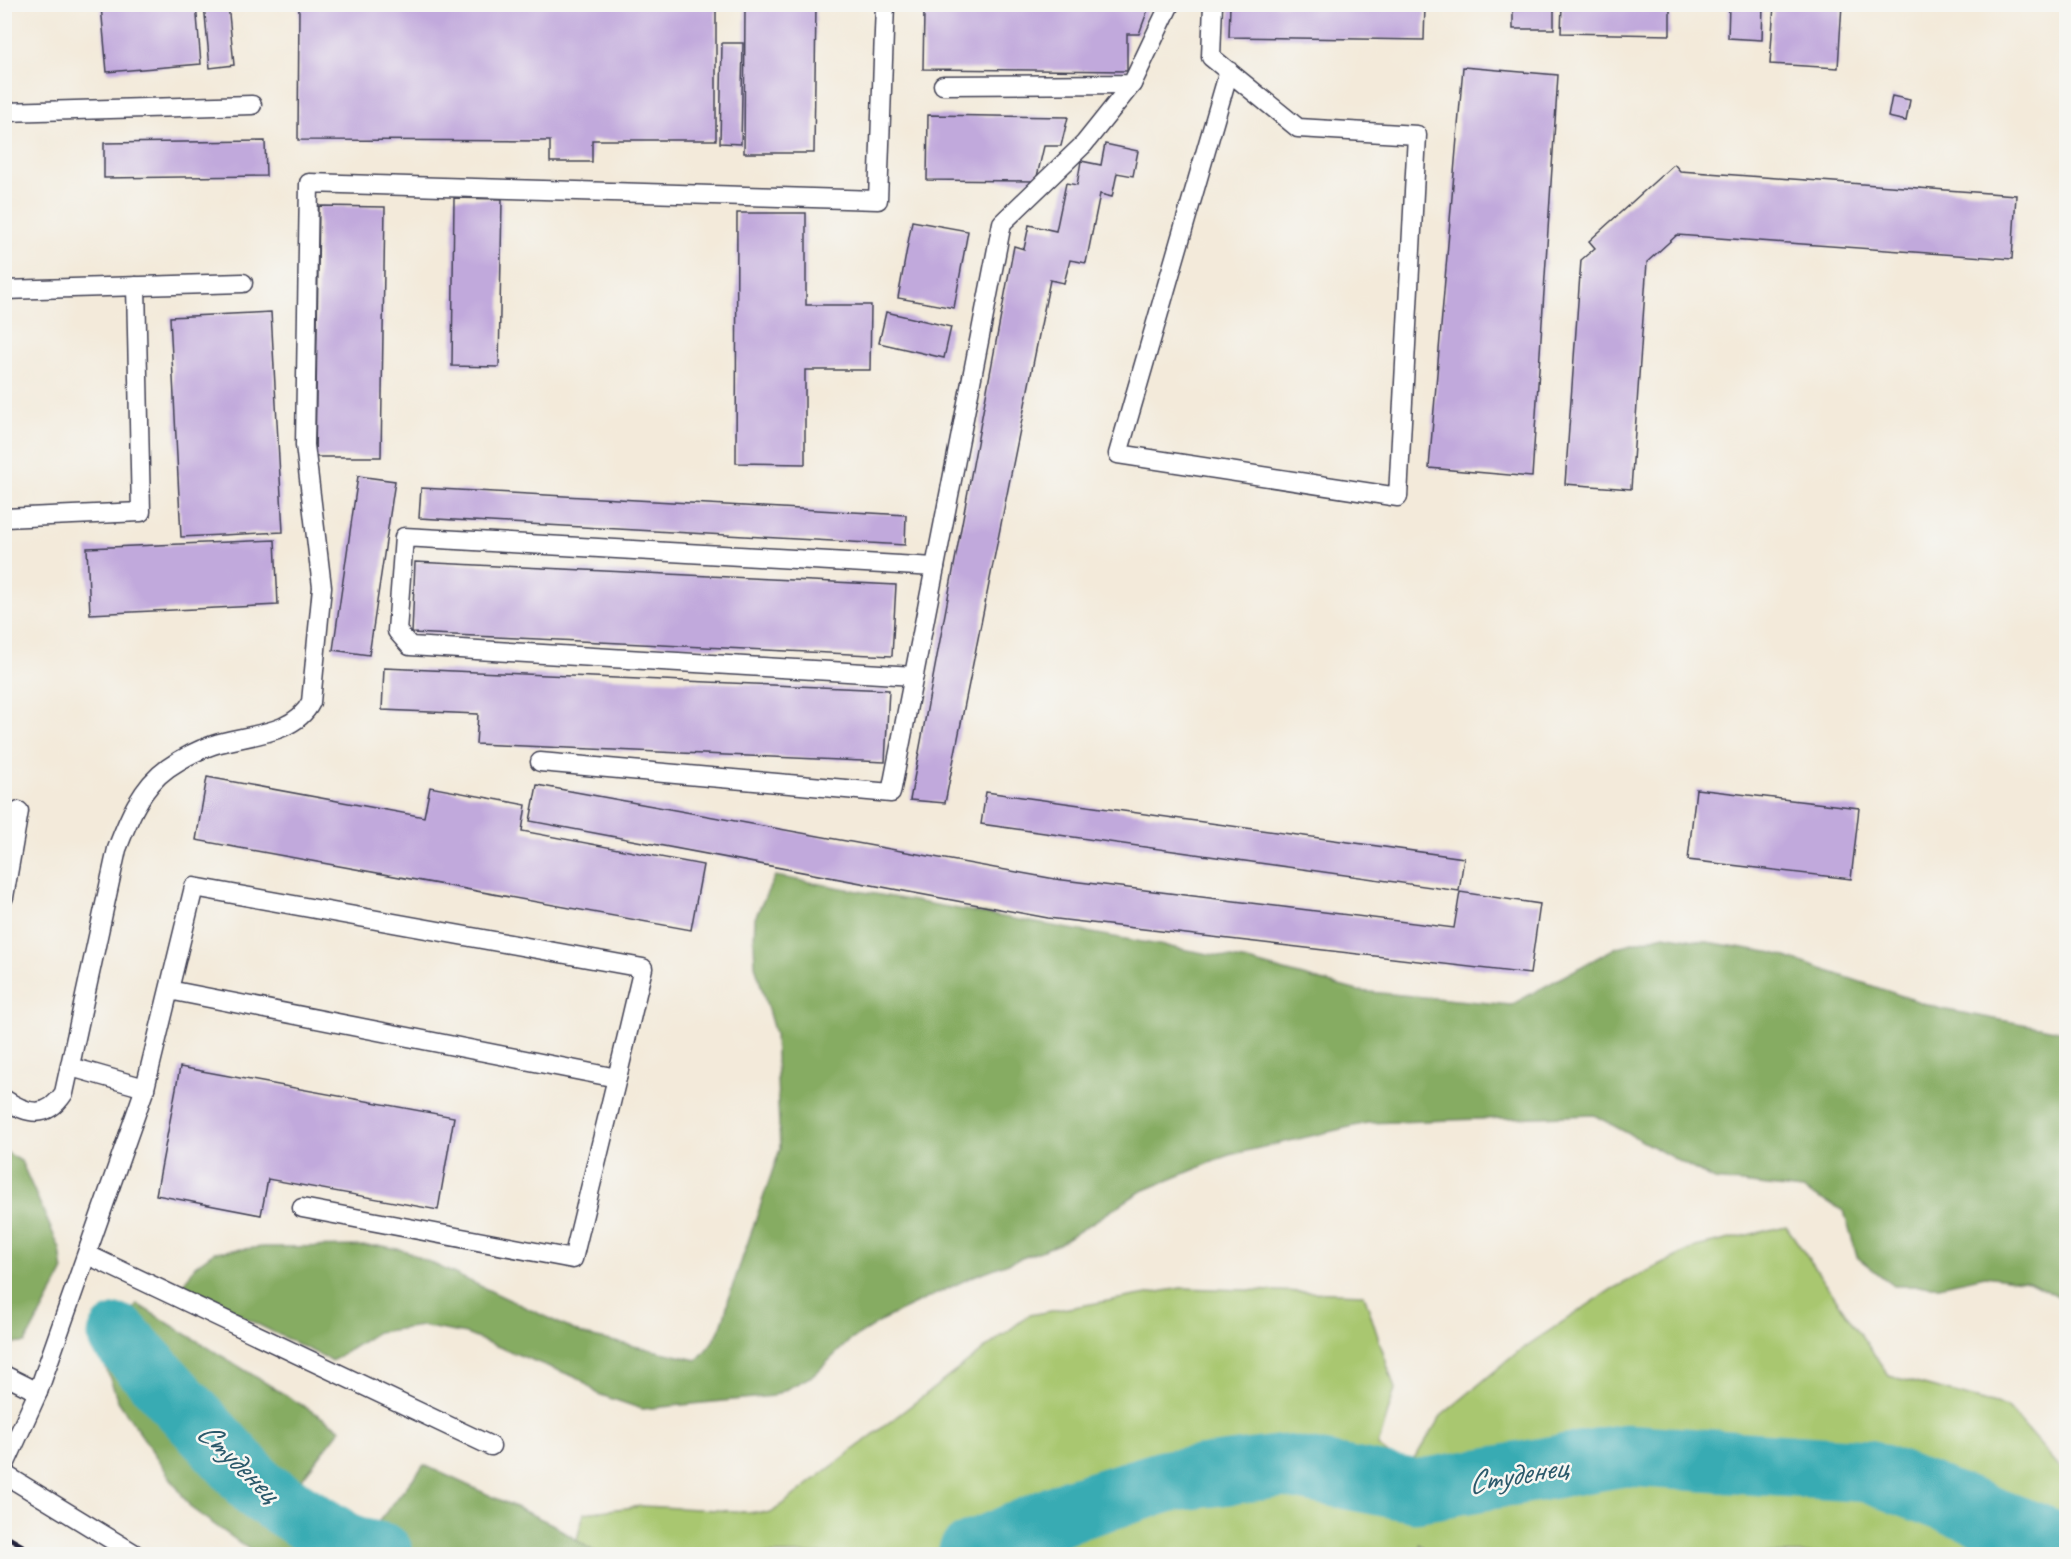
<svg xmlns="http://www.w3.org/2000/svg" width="2071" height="1559" viewBox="0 0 2071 1559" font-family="Caveat,sans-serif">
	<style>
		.green { fill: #a9c76f; stroke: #667455; stroke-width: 1.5 }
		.forest { fill: #86ac62; stroke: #54674e; stroke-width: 1.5 }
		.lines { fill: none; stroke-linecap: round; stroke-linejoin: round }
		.river { stroke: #39abb3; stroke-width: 63 }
		.building { fill: #c1a9dc }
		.lane-casing { stroke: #414053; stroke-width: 21 }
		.lane { stroke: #fff; stroke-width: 18 }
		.rail { stroke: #22223b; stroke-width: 4.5 }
		.labels { text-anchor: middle; stroke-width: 5; stroke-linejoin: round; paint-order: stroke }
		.water-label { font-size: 32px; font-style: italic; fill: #2b596b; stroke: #f6f6f2 }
	</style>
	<rect width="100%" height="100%" fill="#f6f6f2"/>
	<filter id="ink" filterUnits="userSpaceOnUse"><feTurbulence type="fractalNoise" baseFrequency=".0167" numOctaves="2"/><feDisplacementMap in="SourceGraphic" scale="12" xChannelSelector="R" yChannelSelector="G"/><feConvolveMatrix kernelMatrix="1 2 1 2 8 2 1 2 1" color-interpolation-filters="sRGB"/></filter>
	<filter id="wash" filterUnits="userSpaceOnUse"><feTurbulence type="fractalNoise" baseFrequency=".008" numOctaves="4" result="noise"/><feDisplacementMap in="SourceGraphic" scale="24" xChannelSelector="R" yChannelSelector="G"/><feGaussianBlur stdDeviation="1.35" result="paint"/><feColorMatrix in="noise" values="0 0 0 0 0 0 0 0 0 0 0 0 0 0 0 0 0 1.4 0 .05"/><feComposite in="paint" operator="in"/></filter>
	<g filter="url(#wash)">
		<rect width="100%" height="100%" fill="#f3eada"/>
		<path class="green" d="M1786,1226L1889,1376L2007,1407L2066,1474V1554H1432L1420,1544V1554H573L584,1513L642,1506L771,1513L1029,1315L1181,1288L1364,1294L1395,1389L1378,1446L1408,1469L1441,1416L1519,1351L1612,1289L1696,1247Z"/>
		<g class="forest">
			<path d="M775,876L1248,961L1358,991L1511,1005L1617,947L1664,935L1774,953L1941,1009L2066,1032V1301L2029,1282L1985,1276L1939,1286H1894L1857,1257L1844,1211L1803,1190L1714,1180L1594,1115L1367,1123L1229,1155L1140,1192L1059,1244L974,1276L890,1316L849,1341L814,1375L773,1396L642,1409L598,1394L580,1379L466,1334L422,1326L377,1332L332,1361L182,1287L195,1266L214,1252L263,1247L383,1246L406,1251L584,1335L697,1360C718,1338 723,1327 729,1297L780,1149L775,1034L755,965L754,941L755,918Z"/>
			<path d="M4,1151L21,1161L60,1249L63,1272L25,1343L5,1344Z"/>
			<path d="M137,1304L341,1429L300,1481L371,1531L424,1465L552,1524L598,1554H256L191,1508L118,1401L105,1365Z"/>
		</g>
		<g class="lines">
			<g class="river">
				<path d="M119,1336L261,1491L352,1548L382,1554"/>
				<path d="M969,1554L1071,1510L1167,1481L1285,1466L1416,1491L1625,1455L1868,1471L2066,1546"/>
			</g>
		</g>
		<g id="blocks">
			<g class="building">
				<path d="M122,4H196L201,64L107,72L101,6Z"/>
				<path d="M204,4H228L234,65L210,68Z"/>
				<path d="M299,4H716V140H592V162H550V141L298,140Z"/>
				<path d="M745,4H816L814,153H744Z"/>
				<path d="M939,4H1150L1139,34H1127V71L923,69L924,12L939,11Z"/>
				<path d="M1230,4L1425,6L1424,40L1229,37Z"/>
				<rect x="1513" y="4" width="41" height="25"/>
				<path d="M1729,4H1763L1762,40L1728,38Z"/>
				<path d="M1774,4H1842L1838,68L1770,64Z"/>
				<path d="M1562,5L1670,7V35L1561,33Z"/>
				<path d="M722,43H743L741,144L720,143Z"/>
				<path d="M1463,67L1558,75L1532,477L1429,468Z"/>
				<path d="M1892,96L1910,100L1906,121L1888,117Z"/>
				<path d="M928,115L1068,117L1061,146H1044L1036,181L927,180Z"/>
				<path d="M265,141L266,176L104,178V143Z"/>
				<path d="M1105,144L1138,151L1133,176L1117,173L1112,197L1100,194L1086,263L1070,260L1064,283L1050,280L945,803L910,800L1014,246L1024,249L1029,225L1056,231L1066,183L1077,185L1081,161L1101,165Z"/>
				<path d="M1674,164L1680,171L2016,195L2012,259L1677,235L1647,262L1631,489L1565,484L1581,260L1595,248L1589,241Z"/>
				<path d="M454,198L502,199L499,367L452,366Z"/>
				<path d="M319,206L385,207L381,457H315Z"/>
				<path d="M737,213H806V305H871L870,370H805V464L736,463Z"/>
				<path d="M912,221L968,231L954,308L898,298Z"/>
				<path d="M271,312L283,532L181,537L170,317Z"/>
				<path d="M886,312L951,327L944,358L879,343Z"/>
				<path d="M358,476L395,481L369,655L333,650Z"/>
				<path d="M421,488L906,515L905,545L419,518Z"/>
				<path d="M275,540L278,605L90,614L87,548Z"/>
				<path d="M415,562L896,585L892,656L412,633Z"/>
				<path d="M384,668L889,690L885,762L476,744L478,714L382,710Z"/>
				<path d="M207,777L424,817L430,787L526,805L522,831L703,865L691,930L196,840Z"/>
				<path d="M537,785L1055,879L1454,928L1460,892L1540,904L1530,974L1048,918L530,821Z"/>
				<path d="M1696,789L1859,808L1851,879L1688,860Z"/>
				<path d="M986,792L1464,858L1459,891L981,824Z"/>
				<path d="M180,1067L454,1117L438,1210L268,1179L261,1215L156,1195Z"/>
			</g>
		</g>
	</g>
	<g filter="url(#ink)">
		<use href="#blocks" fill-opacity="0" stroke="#414053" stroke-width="1.5"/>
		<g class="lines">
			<defs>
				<g id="lane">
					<path d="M1213,4L1211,57L1298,128L1417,135L1398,497L1118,454L1229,71"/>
					<path d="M943,85L1132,84L1170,4"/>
					<path d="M4,112L252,105"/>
					<path d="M4,290L243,283"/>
					<path d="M4,518L141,512L136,286"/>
					<path d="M914,676L410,646L397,631L404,537L935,567"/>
					<path d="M540,762L891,793L1002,223L1084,144L1132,84"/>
					<path d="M4,897L19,811"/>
					<path d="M71,1067L145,1088L194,887L643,968L617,1078L169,990"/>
					<path d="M4,1099C28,1115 47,1119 64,1093L117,849C128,820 141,787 168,768C181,759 198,750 213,745C246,734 294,736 311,702L322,587L305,445L309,183L878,200L885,4"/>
					<path d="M302,1208L573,1259L617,1078"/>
					<path d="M88,1255L491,1446"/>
					<path d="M4,1375L38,1392"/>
					<path d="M4,1467L38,1392L145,1088"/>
					<path d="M4,1474L135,1554"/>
				</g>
			</defs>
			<use href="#lane" class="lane-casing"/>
			<use href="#lane" class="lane"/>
			<path class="rail" d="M4,1535L37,1554"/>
		</g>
	</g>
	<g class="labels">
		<g class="water-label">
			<text transform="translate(239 1461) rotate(44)" y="11">Студенец</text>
			<text transform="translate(1517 1474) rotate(-10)" y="11">Студенец</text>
		</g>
	</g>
	<rect width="2071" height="1559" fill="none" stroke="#f6f6f2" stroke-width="24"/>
</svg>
